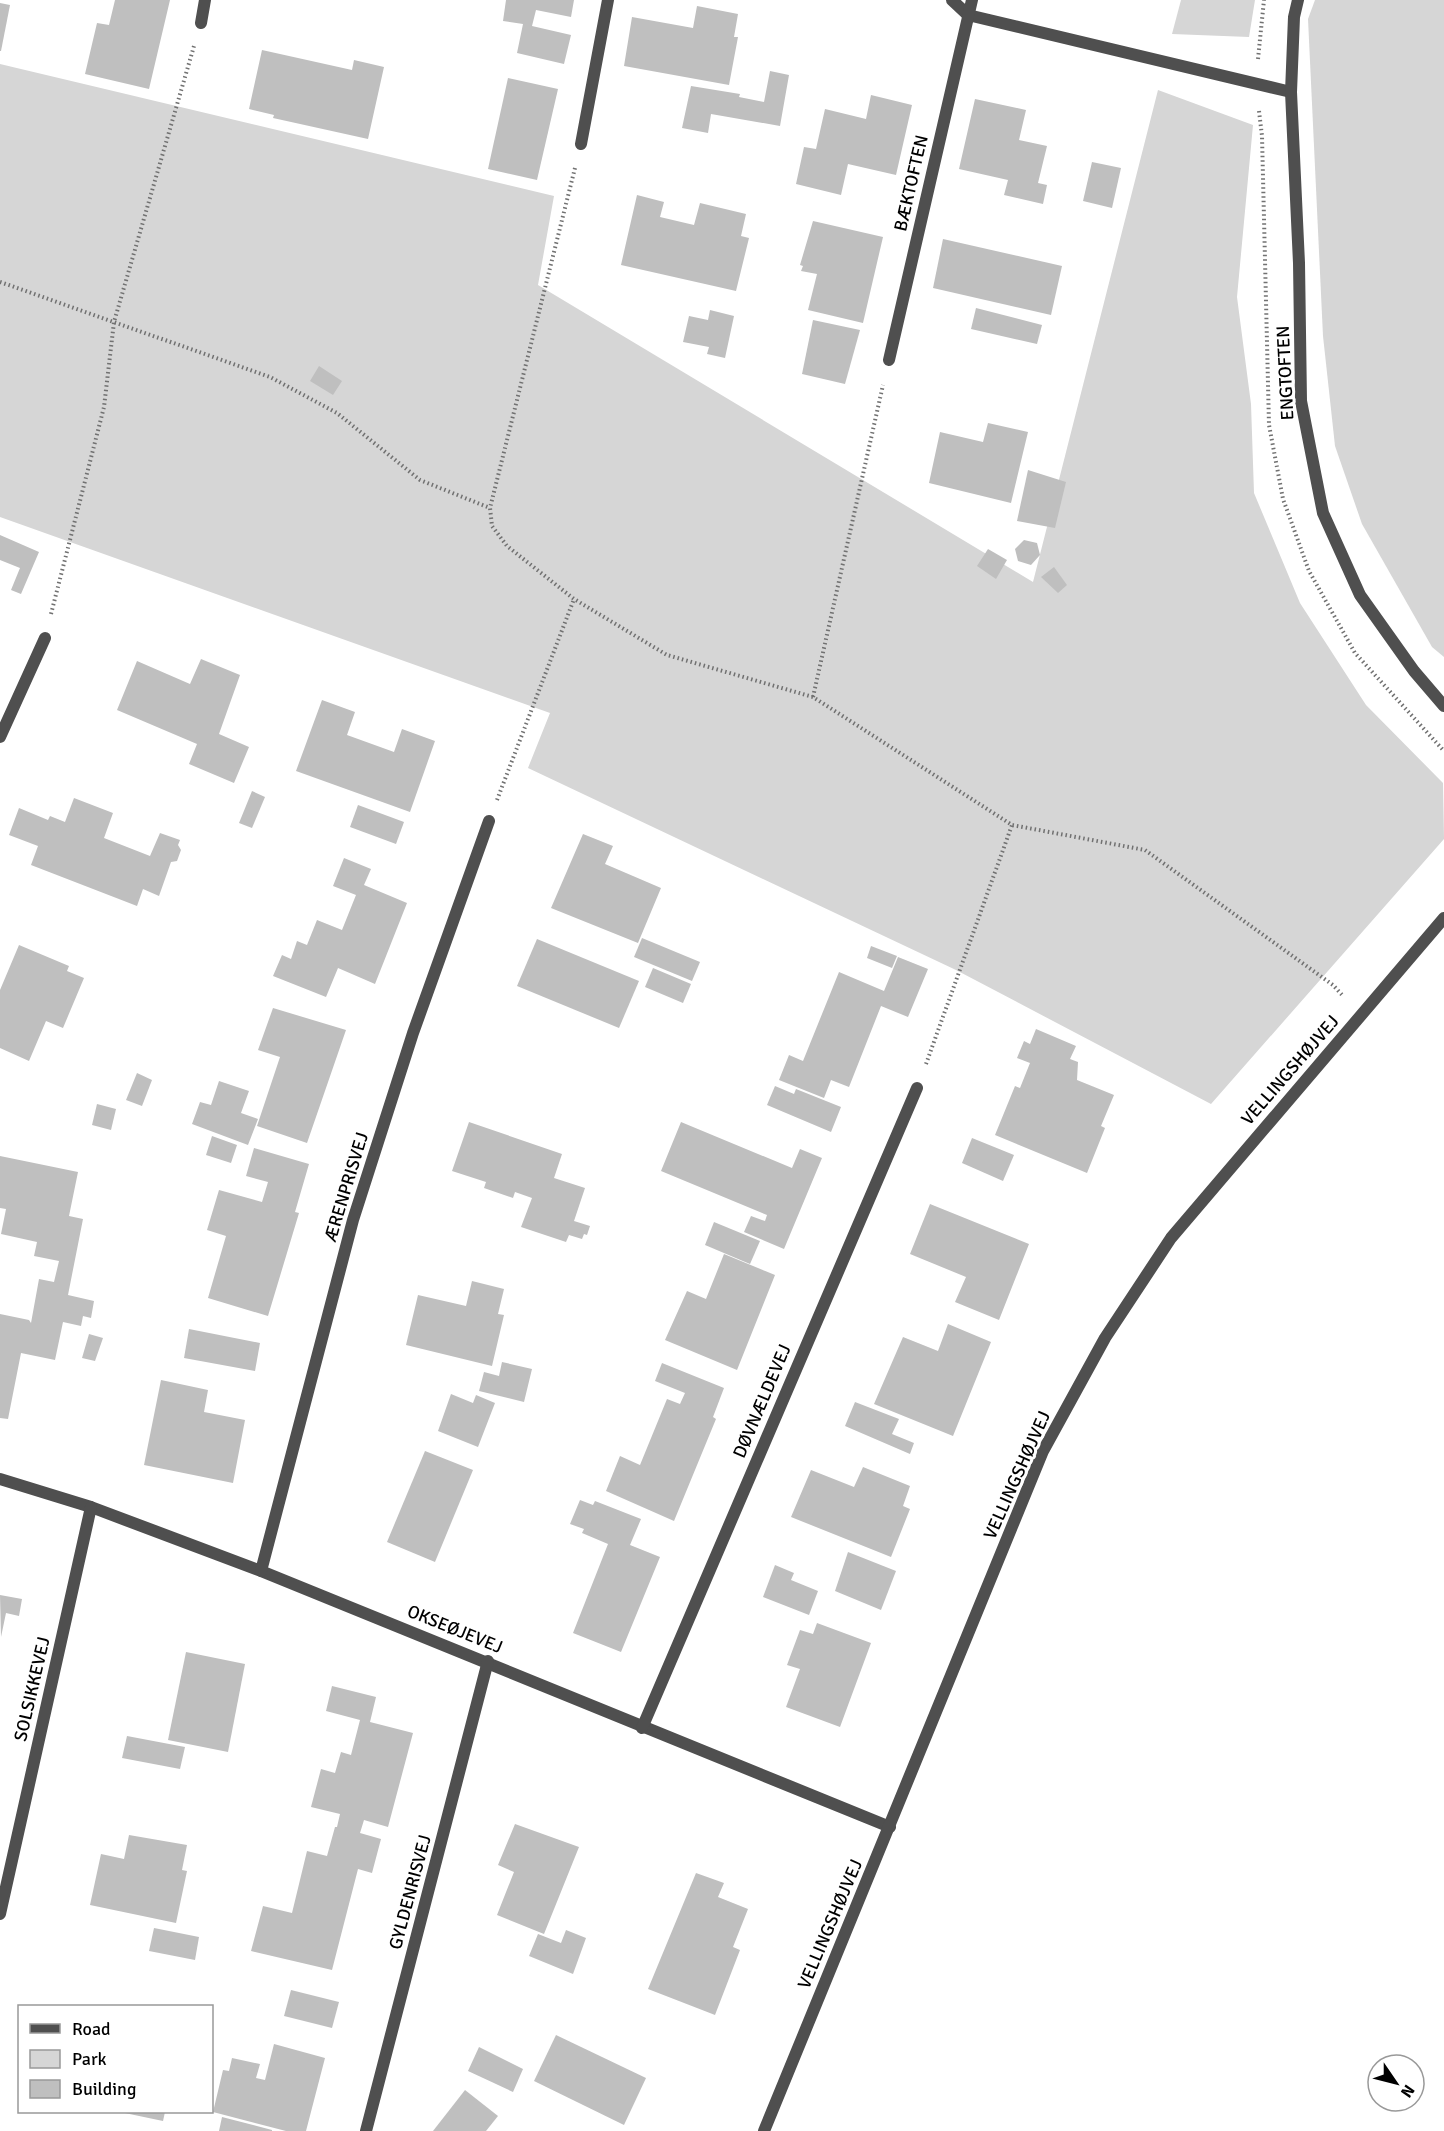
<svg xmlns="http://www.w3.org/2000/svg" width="1444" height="2131" viewBox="0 0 1444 2131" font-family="Signika,sans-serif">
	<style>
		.green { fill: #d6d6d6 }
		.building { fill: #bfbfbf }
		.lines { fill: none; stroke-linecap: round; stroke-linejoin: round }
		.path { stroke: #717171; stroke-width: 4; stroke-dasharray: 1.5 3; stroke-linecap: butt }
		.minor { stroke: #4f4f4f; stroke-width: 12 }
		.tertiary { stroke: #4f4f4f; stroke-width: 12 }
		.labels { text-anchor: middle; stroke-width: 6; stroke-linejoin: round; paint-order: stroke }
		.street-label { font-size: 18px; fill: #000; stroke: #fff }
	</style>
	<rect width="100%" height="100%" fill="#fff"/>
	<g class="green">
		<path d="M1181,0H1255L1249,37L1172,34Z"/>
		<path d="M1315,0H1444V657L1432,647L1362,524L1335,446L1323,336L1308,19Z"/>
		<path d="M0,64L554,196L538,285L1033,582L1158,90L1253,125L1237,297L1251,404L1254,493L1300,603L1366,705L1443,783L1444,839L1211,1104L956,970L528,768L550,713L0,517Z"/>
	</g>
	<g class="building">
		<path d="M115,0H170L149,89L85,74L97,23L109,25Z"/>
		<path d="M506,0H574L571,17L536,10L532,26L571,35L564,64L517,53L523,24L503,21Z"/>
		<path d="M0,3L10,5L1,51H0Z"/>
		<path d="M697,6L738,14L734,37H738L729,85L624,66L632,17L693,28Z"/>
		<path d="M262,50L352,70L354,60L384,67L368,139L273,118L274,115L249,109Z"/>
		<path d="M770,71L789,75L780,126L711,114L708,133L682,128L691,86L740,94L739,97L764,102Z"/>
		<path d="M508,78L558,89L537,180L488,169Z"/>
		<path d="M871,95L912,105L896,175L848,164L841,195L796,184L804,147L816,149L825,109L866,119Z"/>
		<path d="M975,99L1026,110L1019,140L1047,146L1038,183L1047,185L1043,204L1004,195L1008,180L959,169Z"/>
		<path d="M1092,162L1121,168L1112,208L1083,201Z"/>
		<path d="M637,195L664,202L660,217L694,225L700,203L746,214L741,236L749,238L736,291L621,265Z"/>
		<path d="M813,221L883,237L863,323L808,310L817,274L801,271L803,266L800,265Z"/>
		<path d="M943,239L1062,266L1051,315L933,288Z"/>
		<path d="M976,308L1042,325L1037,344L971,329Z"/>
		<path d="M710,310L734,316L725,358L707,354L709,347L683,342L689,316L708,320Z"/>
		<path d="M813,320L860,330L845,384L802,374Z"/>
		<path d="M319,366L342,381L333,395L310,381Z"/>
		<path d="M988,423L1028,432L1011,503L929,483L940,432L983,442Z"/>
		<path d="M1028,470L1066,482L1055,528L1017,521Z"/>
		<path d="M0,535L39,552L21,594L11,590L20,568L0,560Z"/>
		<path d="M1024,540L1037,543L1040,555L1031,565L1018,561L1015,549Z"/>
		<path d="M988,549L1007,560L996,579L977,566Z"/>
		<path d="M1054,567L1067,585L1058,593L1041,577Z"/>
		<path d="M201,659L240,675L219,734L249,747L234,783L189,764L197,744L117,710L137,661L190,684Z"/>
		<path d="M322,700L355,712L347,735L394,752L402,729L435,741L410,812L296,771Z"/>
		<path d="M252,791L265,797L252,828L239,823Z"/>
		<path d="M74,798L113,813L104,838L150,856L160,833L180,840L178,845L181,850L177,861L171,862L159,896L143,889L137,906L31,865L38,846L9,835L19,808L48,820L50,816L65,822Z"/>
		<path d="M358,805L404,822L396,844L350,827Z"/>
		<path d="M583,834L613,846L605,864L661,888L638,943L551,908Z"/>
		<path d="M344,858L371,869L364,885L407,903L375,984L338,968L326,997L273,976L282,955L291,959L297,941L307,945L317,920L342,930L356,895L333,886Z"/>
		<path d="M642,938L700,962L692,981L634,957Z"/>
		<path d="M537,939L639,981L619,1028L517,986Z"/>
		<path d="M19,945L69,966L67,971L84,978L63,1028L46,1021L29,1061L0,1048V990Z"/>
		<path d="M871,946L897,956L892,968L867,958Z"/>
		<path d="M898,957L928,969L908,1017L881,1006L849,1087L831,1080L824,1098L779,1080L789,1055L803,1061L839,972L884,991Z"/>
		<path d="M653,968L691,984L683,1003L645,987Z"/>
		<path d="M273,1008L346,1030L307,1143L257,1126L280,1057L258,1050Z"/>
		<path d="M1036,1029L1076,1046L1070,1059L1078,1062L1077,1080L1114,1095L1101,1126L1105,1128L1087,1173L995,1135L1015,1086L1020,1088L1030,1063L1017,1058L1024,1041L1030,1044Z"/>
		<path d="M137,1073L152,1080L142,1106L126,1100Z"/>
		<path d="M219,1081L249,1091L241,1113L258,1119L248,1145L192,1124L200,1102L211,1105Z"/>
		<path d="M775,1086L794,1094L796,1089L841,1107L831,1132L767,1105Z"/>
		<path d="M97,1104L116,1109L111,1130L92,1125Z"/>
		<path d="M469,1122L562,1154L554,1178L585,1188L574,1221L590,1226L587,1235L584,1234L582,1239L569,1235L566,1242L521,1227L532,1198L515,1192L513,1198L484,1188L486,1182L452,1171Z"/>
		<path d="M681,1122L792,1168L800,1149L822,1158L784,1249L744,1232L751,1216L765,1221L767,1215L661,1171Z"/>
		<path d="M212,1136L237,1145L231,1163L206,1155Z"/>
		<path d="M972,1138L1014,1155L1003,1181L962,1163Z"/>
		<path d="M254,1148L309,1164L295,1212L299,1213L268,1316L208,1298L226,1236L207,1230L219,1190L262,1202L268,1182L246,1176Z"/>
		<path d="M0,1156L78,1172L69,1216L83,1219L68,1295L94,1301L91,1318L83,1316L81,1326L63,1322L55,1360L21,1353L8,1419L0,1418V1314L29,1320L31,1323L39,1279L54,1282L59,1261L34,1256L37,1242L1,1234L6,1209L0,1208Z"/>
		<path d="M930,1204L1029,1244L999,1320L955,1302L966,1277L910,1254Z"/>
		<path d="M714,1222L760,1241L750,1264L705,1245Z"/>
		<path d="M724,1254L775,1275L737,1370L665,1340L687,1291L706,1299Z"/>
		<path d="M472,1281L504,1289L498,1314L504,1315L492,1366L406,1345L418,1295L466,1306Z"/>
		<path d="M948,1324L991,1342L953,1436L874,1404L903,1337L938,1351Z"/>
		<path d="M189,1329L260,1343L255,1371L184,1358Z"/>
		<path d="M89,1334L103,1338L95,1361L82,1358Z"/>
		<path d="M502,1362L532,1369L524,1402L479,1391L484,1372L499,1376Z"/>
		<path d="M662,1363L724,1388L713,1417L716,1419L674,1521L606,1491L620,1456L640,1465L667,1399L680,1404L685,1393L655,1381Z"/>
		<path d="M161,1380L208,1390L204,1412L245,1420L233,1483L144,1465Z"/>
		<path d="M451,1394L473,1403L476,1395L495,1403L478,1447L438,1431Z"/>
		<path d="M855,1402L899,1419L892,1434L914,1443L910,1454L845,1426Z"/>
		<path d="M425,1451L473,1470L435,1562L387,1542Z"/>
		<path d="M863,1467L910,1486L903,1506L910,1509L891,1557L791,1517L811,1470L854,1487Z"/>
		<path d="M580,1500L593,1505L595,1501L641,1519L630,1545L660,1557L621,1652L573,1633L608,1544L582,1533L584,1529L570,1524Z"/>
		<path d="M848,1552L896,1571L881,1610L835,1591Z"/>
		<path d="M775,1565L794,1573L791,1580L818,1591L809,1615L763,1597Z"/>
		<path d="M0,1595L22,1599L19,1616L6,1613L1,1637Z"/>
		<path d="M817,1623L871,1643L840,1727L786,1707L800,1669L787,1665L800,1630L813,1634Z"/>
		<path d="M186,1652L245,1664L228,1752L168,1740Z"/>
		<path d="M332,1686L376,1697L370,1722L413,1733L388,1827L364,1820L360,1833L381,1839L372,1873L358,1869L332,1970L251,1951L263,1906L292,1913L307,1851L327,1856L335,1827H337L340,1814L311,1807L321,1769L335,1773L341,1752L351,1755L360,1720L326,1711Z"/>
		<path d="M127,1736L185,1747L180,1769L122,1758Z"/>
		<path d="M515,1824L579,1847L544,1934L497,1915L514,1872L498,1865Z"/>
		<path d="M129,1835L187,1845L182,1870L187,1871L176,1923L90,1905L101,1854L124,1859Z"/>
		<path d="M696,1873L724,1883L718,1897L748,1909L733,1947L740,1950L715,2015L648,1989Z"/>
		<path d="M154,1928L199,1937L195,1960L149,1951Z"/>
		<path d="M566,1930L586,1938L573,1974L529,1956L538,1934L561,1943Z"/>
		<path d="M291,1990L339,2002L332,2028L284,2016Z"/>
		<path d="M556,2035L646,2078L624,2125L534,2081Z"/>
		<path d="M274,2044L325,2058L306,2131H286L213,2112L223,2070L229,2071L232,2058L260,2064L256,2078L265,2080Z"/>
		<path d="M479,2047L523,2069L513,2092L468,2071Z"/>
		<path d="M465,2090L498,2116L486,2131H433Z"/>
		<path d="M120,2112H165L163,2121Z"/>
		<path d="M222,2117L272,2130V2131H219Z"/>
	</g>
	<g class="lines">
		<g class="path">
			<path d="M1258,59L1264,0"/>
			<path d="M1259,111L1262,136L1269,425L1283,499L1309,571L1355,653L1444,751"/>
			<path d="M575,168L490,508L492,526L507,546L574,599L667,655L813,697L1012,825L1145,850L1333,985L1343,996"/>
			<path d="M0,282L270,377L337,413L420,480L490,508"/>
			<path d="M51,614L104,407L114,322L194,46"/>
			<path d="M813,697L883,385"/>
			<path d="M497,800L574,599"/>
			<path d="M926,1064L1012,825"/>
		</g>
		<g class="minor">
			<path d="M952,0L968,15L1291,92"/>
			<path d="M1298,0L1294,17L1291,92L1299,263L1301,401L1323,513L1360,595L1414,671L1444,706"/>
			<path d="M201,23L205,0"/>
			<path d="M581,144L608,0"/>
			<path d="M889,360L972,0"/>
			<path d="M0,737L45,638"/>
			<path d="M0,1479L91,1507L261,1571L890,1827"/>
			<path d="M261,1571L353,1220L413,1033L489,821"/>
			<path d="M642,1728L917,1088"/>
			<path d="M0,1914L91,1507"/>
			<path d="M366,2131L488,1661"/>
		</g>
		<path class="tertiary" d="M764,2131L1043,1451L1105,1338L1171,1238L1444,918"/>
	</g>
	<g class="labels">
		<g class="street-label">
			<text transform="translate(911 183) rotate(-77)" y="6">BÆKTOFTEN</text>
			<text transform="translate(1285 373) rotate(-93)" y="6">ENGTOFTEN</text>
			<text transform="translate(1290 1070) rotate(-49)" y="6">VELLINGSHØJVEJ</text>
			<text transform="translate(346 1187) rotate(-73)" y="6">ÆRENPRISVEJ</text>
			<text transform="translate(762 1401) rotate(-67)" y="6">DØVNÆLDEVEJ</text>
			<text transform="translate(1017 1475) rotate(-66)" y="6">VELLINGSHØJVEJ</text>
			<text transform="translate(455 1629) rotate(22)" y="6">OKSEØJEVEJ</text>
			<text transform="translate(32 1689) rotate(-77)" y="6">SOLSIKKEVEJ</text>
			<text transform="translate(410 1892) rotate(-75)" y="6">GYLDENRISVEJ</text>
			<text transform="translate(830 1924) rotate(-67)" y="6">VELLINGSHØJVEJ</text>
		</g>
	</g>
	<rect x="18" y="2005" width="195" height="108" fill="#ffffff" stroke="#999999" stroke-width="1.5"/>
	<rect x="30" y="2024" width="30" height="9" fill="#4f4f4f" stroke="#999999" stroke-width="1.5"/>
	<text x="72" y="2035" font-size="18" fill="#000000">Road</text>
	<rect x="30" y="2050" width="30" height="18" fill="#d6d6d6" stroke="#999999" stroke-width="1.5"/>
	<text x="72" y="2065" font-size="18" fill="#000000">Park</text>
	<rect x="30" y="2080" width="30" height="18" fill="#bfbfbf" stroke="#999999" stroke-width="1.5"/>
	<text x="72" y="2095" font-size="18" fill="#000000">Building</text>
	<g transform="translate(1396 2083) rotate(125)"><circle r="28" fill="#ffffff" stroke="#999999" stroke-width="1.5"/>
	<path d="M0-4.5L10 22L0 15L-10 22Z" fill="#000000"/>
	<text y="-9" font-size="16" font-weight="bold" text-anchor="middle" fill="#000000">N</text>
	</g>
</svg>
